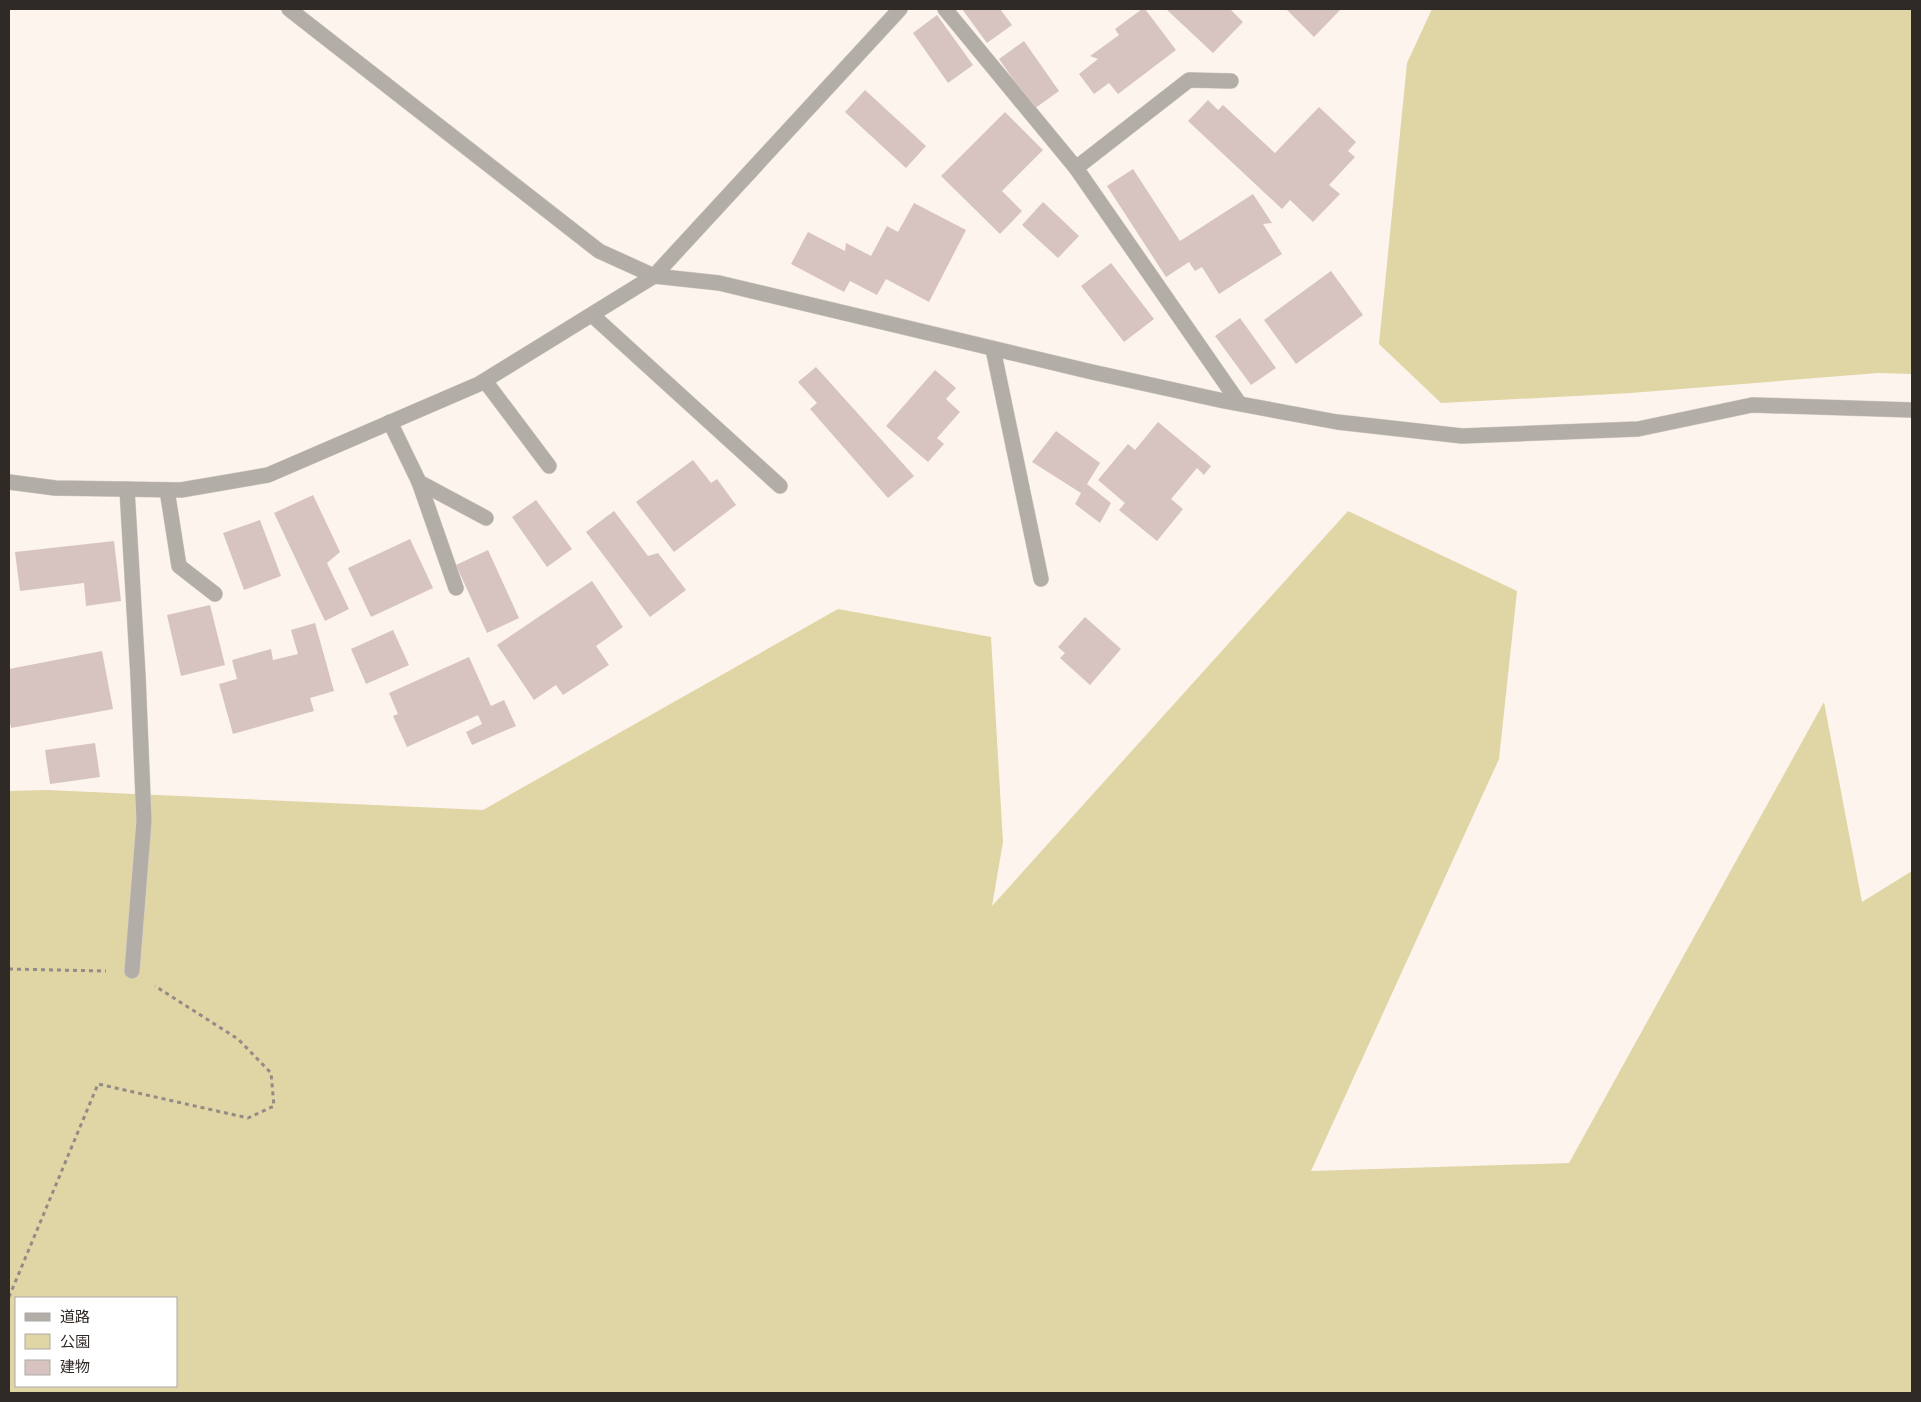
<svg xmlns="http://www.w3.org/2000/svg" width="1921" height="1402" viewBox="0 0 1921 1402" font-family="Mulish,'Noto Sans JP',sans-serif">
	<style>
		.green { fill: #e0d5a4; fill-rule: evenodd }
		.building { fill: #d7c4c0 }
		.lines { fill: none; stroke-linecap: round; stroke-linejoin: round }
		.lane-casing { stroke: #d8d0ca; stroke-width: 16 }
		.street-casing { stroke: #d8d0ca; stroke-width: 16 }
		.path { stroke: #928b86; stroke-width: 3; stroke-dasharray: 4 4; stroke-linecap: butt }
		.lane { stroke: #b2ada7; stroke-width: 15 }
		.street { stroke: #b2ada7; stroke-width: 15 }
	</style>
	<rect width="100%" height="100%" fill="#fdf4ee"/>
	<g class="green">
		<path d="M1432,9H1912V374L1878,373L1631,393L1441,403L1379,344L1407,63Z"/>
		<path d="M1348,511L1517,591L1499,759L1311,1171L1569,1163L1824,702L1862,902L1912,871V1393H9V791L47,790L483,810L838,609L991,637L1003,842L992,906ZM16,1298H176V1386H16Z"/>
	</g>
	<g class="building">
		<path d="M962,9H1000L1012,25L987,43Z"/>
		<path d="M1142,9H1145L1176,50L1118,94L1109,83L1094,94L1079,74L1098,59L1090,56L1119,35L1115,29Z"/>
		<path d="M1166,9H1230L1243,22L1213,53Z"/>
		<path d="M1286,9H1341L1314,37Z"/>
		<path d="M937,15L973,65L948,83L913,33Z"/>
		<path d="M1024,41L1059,91L1034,109L999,59Z"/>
		<path d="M865,90L926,146L906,168L845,112Z"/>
		<path d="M1208,100L1218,110L1223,105L1275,153L1319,107L1356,142L1348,151L1355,157L1329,185L1340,194L1313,222L1290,200L1282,209L1188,121Z"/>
		<path d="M1005,112L1043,150L1002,191L1022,211L1000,234L941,176Z"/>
		<path d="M1133,169L1180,241L1253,194L1272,223L1263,224L1282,254L1219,294L1202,267L1195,271L1189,262L1166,277L1107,186Z"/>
		<path d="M1043,202L1079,236L1058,258L1022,225Z"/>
		<path d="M914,203L966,230L929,302L886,279L877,295L850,281L844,292L791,264L808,232L845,251L846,243L871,256L887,226L898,232Z"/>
		<path d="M1111,263L1154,319L1124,342L1081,286Z"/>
		<path d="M1331,271L1363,315L1296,364L1264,320Z"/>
		<path d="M1240,318L1276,368L1251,385L1215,336Z"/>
		<path d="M816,367L914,476L888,498L810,409L817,403L798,382Z"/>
		<path d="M935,370L956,388L946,399L960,412L937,438L944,444L928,462L886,426Z"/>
		<path d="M1158,422L1211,466L1204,475L1197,468L1171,499L1183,509L1157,541L1119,510L1125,503L1098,480L1128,444L1135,450Z"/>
		<path d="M1056,431L1100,463L1087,484L1111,503L1100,523L1075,504L1081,493L1032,462Z"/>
		<path d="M693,460L711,483L717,479L736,505L674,552L636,502Z"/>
		<path d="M313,495L340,552L327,563L349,609L325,621L274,513Z"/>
		<path d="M536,500L572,549L547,567L512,517Z"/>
		<path d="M614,511L648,556L658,553L686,590L650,617L586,532Z"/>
		<path d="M260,520L281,576L244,590L223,533Z"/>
		<path d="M410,539L433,588L371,617L348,568Z"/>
		<path d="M114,541L121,601L86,606L84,583L20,591L15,552Z"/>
		<path d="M488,550L519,618L487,633L456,565Z"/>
		<path d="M592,581L623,627L596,646L609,665L563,695L556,685L534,700L497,645Z"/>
		<path d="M210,605L225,665L181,676L167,615Z"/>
		<path d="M1085,617L1121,649L1090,685L1060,658L1065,653L1058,647Z"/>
		<path d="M315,623L334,691L310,698L314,711L233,734L219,684L237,679L232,660L271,649L273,660L298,654L291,630Z"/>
		<path d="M393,630L409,665L366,684L351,649Z"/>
		<path d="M102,651L113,709L11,728L9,717V669Z"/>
		<path d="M469,657L491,706L504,700L516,726L472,745L466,732L482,724L478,715L407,747L393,716L398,714L389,693Z"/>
		<path d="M95,743L100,777L50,784L45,750Z"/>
	</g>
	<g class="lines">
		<defs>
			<g id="lane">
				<path d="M945,9L1076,168L1189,80L1231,81"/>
				<path d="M1076,168L1239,403"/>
				<path d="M592,315L780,486"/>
				<path d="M993,349L1041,579"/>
				<path d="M485,381L549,466"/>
				<path d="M390,422L419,482L486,518"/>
				<path d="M419,482L456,588"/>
				<path d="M127,489L138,676L144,821L132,971"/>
				<path d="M167,490L179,566L215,594"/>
			</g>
			<g id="street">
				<path d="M289,9L599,251L654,276L719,283L1092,372L1224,401L1337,422L1462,436L1638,429L1752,405L1912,410"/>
				<path d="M9,482L55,488L181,490L268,475L479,384L654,276L900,9"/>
			</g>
		</defs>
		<use href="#lane" class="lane-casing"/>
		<use href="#street" class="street-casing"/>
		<g class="path">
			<path d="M9,969L106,971"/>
			<path d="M9,1297L98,1084L248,1118L274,1106L271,1073L238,1039L155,986"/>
		</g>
		<use href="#lane" class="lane"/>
		<use href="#street" class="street"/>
	</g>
	<rect width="1921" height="1402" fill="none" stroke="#302a26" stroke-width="20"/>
	<rect x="15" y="1297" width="162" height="90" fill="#ffffff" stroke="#acaaa8"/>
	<rect x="25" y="1313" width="25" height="8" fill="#b2ada7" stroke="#acaaa8"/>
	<text x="60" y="1322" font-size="15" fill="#302a26">道路</text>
	<rect x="25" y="1334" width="25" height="15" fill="#e0d5a4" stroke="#acaaa8"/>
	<text x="60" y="1347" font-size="15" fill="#302a26">公園</text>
	<rect x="25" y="1360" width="25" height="15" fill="#d7c4c0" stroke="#acaaa8"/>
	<text x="60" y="1372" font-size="15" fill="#302a26">建物</text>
</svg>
